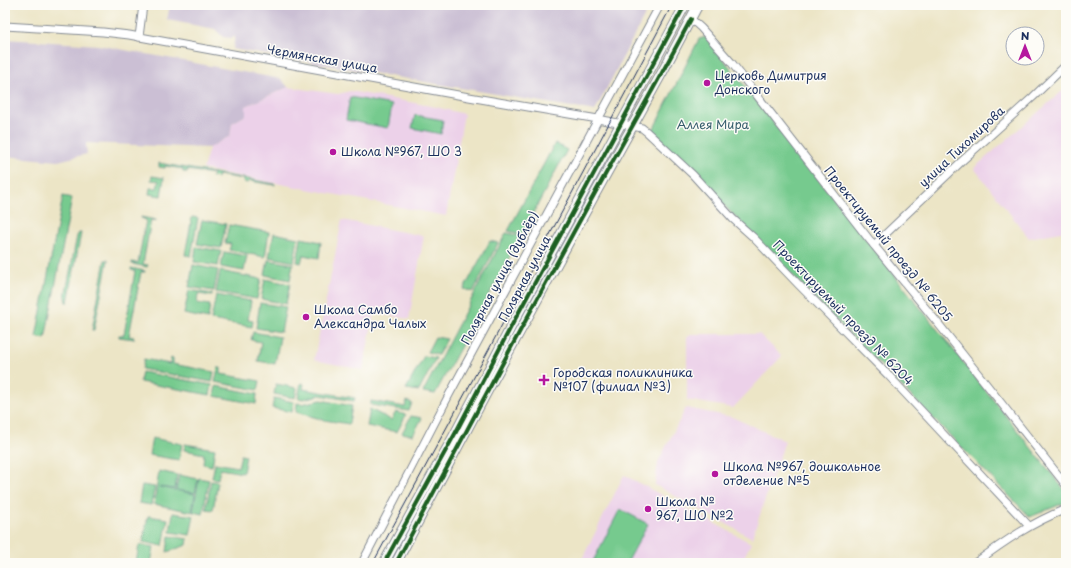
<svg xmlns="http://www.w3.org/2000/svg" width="1071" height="568" viewBox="0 0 1071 568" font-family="'Playpen Sans',sans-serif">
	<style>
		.built { fill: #ecd1e9 }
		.industrial { fill: #cbbfd4 }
		.green { fill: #76ca8e; stroke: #487c76 }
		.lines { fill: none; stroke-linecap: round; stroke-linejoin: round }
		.minor-casing { stroke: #848a92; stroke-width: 9 }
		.major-casing { stroke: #848a92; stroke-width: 11 }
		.minor { stroke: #fff; stroke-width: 7 }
		.major { stroke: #fff; stroke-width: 9 }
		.tram { stroke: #1b2f5e; stroke-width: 1 }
		.cycleway-casing { stroke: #fdfcf7; stroke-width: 6 }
		.cycleway { stroke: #1b5e20; stroke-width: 4 }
		.poi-dot { fill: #b5179e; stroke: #fdfcf7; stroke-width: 1.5 }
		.labels { text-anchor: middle; stroke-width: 3; stroke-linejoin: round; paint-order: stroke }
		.street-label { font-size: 12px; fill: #1b2f5e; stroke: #fdfcf7 }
		.poi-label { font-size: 12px; fill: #1b2f5e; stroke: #fdfcf7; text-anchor: start }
		.park-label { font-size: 12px; fill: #365e6c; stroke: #fdfcf7 }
	</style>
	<rect width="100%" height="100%" fill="#fdfcf7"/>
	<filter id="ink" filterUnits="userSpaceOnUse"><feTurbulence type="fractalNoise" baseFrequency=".025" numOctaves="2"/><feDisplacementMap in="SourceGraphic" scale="8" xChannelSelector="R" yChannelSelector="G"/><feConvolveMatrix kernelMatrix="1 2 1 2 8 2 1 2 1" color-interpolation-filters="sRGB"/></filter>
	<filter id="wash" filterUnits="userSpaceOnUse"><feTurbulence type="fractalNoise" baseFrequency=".012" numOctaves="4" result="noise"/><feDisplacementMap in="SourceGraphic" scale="16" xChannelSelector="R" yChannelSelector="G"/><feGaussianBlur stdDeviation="0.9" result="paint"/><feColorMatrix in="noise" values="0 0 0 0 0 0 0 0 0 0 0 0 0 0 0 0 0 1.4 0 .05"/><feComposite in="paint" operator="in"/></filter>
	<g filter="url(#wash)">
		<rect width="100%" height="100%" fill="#ece5c6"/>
		<g class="built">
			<path d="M288,87L338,94L350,91L436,107L464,114L446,216L203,169L209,148L230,136L232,123L246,115V106Z"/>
			<path d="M1066,88V231L1029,238L974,168Z"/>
			<path d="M342,220L424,236L409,319L374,313L363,370L314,360Z"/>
			<path d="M691,334H759L782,356L733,408L687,400V338Z"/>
			<path d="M686,408L732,417L785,441L752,538L655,485L658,462Z"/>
			<path d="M624,475L751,543L741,563H580Z"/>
		</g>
		<g class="industrial">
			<path d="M170,5H650L595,111L233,49L235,36L232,38L223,37L215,29L167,20Z"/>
			<path d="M5,39L98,45L281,79L288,87L246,106V115L232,123L230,136L209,148L86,143L87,154L58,161L5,156Z"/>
		</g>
		<g class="green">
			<path d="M706,37L1066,492V502L1030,517L652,132L699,39Z"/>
			<path d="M350,97L392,105L388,128L346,120Z"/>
			<path d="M415,115L443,120L441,134L412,128Z"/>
			<path d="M555,143L567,150L522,234L508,231Z"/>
			<path d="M159,163L275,184V185L249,181L248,183L243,182V179L218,175L217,178L212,177L213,174L187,170V172H183V169L165,166V168L159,167Z"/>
			<path d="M152,176L164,178L161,196L149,194L150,188H157L159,181L151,180Z"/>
			<path d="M63,196L72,198L45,339L36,337Z"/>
			<path d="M141,217L156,220V221L151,220L143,264L148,265L147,267L132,264V262L138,263L146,220L141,218Z"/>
			<path d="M192,217L198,218L191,256L185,255Z"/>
			<path d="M202,220L226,224L221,248L197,244Z"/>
			<path d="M229,225L269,232L265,257L229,250L231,244L225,243Z"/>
			<path d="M79,233H81L68,302H66L65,297L77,236Z"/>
			<path d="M274,233L298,238L294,262L269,257Z"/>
			<path d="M506,233L521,236L435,394L423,392Z"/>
			<path d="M301,238L321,242L319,258L303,255L301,263L297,262Z"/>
			<path d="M490,241L498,243L473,292L464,289Z"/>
			<path d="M196,247L221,251L218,266L194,262Z"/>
			<path d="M224,252L247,256L244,271L221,267Z"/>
			<path d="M105,260H108L94,330H92Z"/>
			<path d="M268,260L293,264L290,280L265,275Z"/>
			<path d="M193,265L218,270L214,291L189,287Z"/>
			<path d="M131,268L145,271V272H141L129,336L134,337V339L119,337V335H124L135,271L131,270Z"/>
			<path d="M220,271L261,279L257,299L216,292Z"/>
			<path d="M265,279L290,284L286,304L261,299Z"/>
			<path d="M189,290L212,294V296L198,294L197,303L210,305L208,319L184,314Z"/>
			<path d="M216,295L251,301L248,320L253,321L252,327L211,320Z"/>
			<path d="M260,303L286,307L281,332L256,328Z"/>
			<path d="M253,332L280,337L275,364L258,361L261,342L251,340Z"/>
			<path d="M435,337L447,339L438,355L427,352Z"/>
			<path d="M424,356L436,358L419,391L406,389Z"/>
			<path d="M171,358L173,359V364L214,372L212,382L142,369L144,359L170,364Z"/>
			<path d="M218,368H221V374L260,381L258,390L215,382Z"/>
			<path d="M142,372L212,385L210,395L140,382Z"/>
			<path d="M301,383L304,384L303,389L355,398L354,401L320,395L304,399L298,398Z"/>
			<path d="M276,384L297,388L295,398L274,394Z"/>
			<path d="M216,386L257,394L256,404L214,396Z"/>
			<path d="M274,398L294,402L292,412L272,408Z"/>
			<path d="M321,400L352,406L349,424L324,420L296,412L297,403L301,404Z"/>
			<path d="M371,401L405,407L407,401L412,403L409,411L371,405Z"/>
			<path d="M370,409L391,420L396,412L406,415L397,432L367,426Z"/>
			<path d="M411,416L422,418L413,435L402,433Z"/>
			<path d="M152,438L182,444L179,460L149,455Z"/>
			<path d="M185,444L215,449L212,466L203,464L204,454L184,450Z"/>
			<path d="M241,455L246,456L243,473L220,469L218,479L212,478L215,463L238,467Z"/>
			<path d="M159,471L177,475L175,489L160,487H159L195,494L192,512L154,504Z"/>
			<path d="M179,475L198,479L195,493L176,490Z"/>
			<path d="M199,478L209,480L203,514L193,512Z"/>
			<path d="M211,481L218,482L213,510L206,509Z"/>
			<path d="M142,485L155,487L151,505L139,503Z"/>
			<path d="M620,509L648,524L627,563H592Z"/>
			<path d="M173,513L194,516L190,535L170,532Z"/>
			<path d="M148,516L168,519L163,546L143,542Z"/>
			<path d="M169,536L188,539L187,545L167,552Z"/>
			<path d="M139,545L154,547L151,563H136Z"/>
		</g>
	</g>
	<g filter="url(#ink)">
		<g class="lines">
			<defs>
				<g id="minor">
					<path d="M691,19L701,28L731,62L868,238L941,327L1066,485"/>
					<path d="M5,26L103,32L129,35L469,97L598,119L642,128L647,132L693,175L733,219L753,237L798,284L888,375L1029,526"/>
					<path d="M139,37L143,5"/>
					<path d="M874,245L963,160L1033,97L1066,65"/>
					<path d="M362,563L449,395L660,5"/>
					<path d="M975,563C1005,541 1031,523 1066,509"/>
				</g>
				<g id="major">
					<path d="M384,563L456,432L513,323L685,5"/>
					<path d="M396,563L489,388L595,194L663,71L698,5"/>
				</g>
			</defs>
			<use href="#minor" class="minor-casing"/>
			<use href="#major" class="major-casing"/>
			<use href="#minor" class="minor"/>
			<use href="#major" class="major"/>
			<path class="tram" d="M373,563L479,368L672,5"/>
			<defs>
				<g id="cycleway">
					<path d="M384,563L456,432L513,323L685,5"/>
					<path d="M396,563C462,440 527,316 595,193C627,135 660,78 691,19"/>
				</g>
			</defs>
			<use href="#cycleway" class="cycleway-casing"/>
			<use href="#cycleway" class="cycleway"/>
		</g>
	</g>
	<g class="poi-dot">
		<circle cx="707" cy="83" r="4"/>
		<circle cx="333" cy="152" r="4"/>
		<circle cx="306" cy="317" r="4"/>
		<path d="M542 374h4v4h4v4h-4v4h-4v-4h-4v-4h4z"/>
		<circle cx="715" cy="474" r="4"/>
		<circle cx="648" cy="509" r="4"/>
	</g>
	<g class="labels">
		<g class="street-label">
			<text transform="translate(322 59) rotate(10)" y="4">Чермянская улица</text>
			<text transform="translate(962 147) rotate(-43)" y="4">улица Тихомирова</text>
			<text transform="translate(888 244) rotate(51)" y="4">Проектируемый проезд № 6205</text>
			<text transform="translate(500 278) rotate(-62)" y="4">Полярная улица (дублёр)</text>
			<text transform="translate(525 279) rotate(-62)" y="4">Полярная улица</text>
			<text transform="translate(843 313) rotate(46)" y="4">Проектируемый проезд № 6204</text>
		</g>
		<g class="poi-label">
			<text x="715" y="80">Церковь Димитрия<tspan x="715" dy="14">Донского</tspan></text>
			<text x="341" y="156">Школа №967, ШО 3</text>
			<text x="314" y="314">Школа Самбо<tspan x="314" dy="14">Александра Чалых</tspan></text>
			<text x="553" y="377">Городская поликлиника<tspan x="553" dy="14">№107 (филиал №3)</tspan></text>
			<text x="723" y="471">Школа №967, дошкольное<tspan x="723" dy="14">отделение №5</tspan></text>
			<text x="656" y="506">Школа №<tspan x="656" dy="14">967, ШО №2</tspan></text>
		</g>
		<g class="park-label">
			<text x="713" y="129">Аллея Мира</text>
		</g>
	</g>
	<rect width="1071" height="568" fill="none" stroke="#fdfcf7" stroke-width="20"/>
	<g transform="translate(1025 46)"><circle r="19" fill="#fdfcf7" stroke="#a3aaba"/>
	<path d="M0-3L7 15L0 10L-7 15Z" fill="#b5179e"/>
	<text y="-6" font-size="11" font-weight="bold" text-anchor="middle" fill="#1b2f5e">N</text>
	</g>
</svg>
